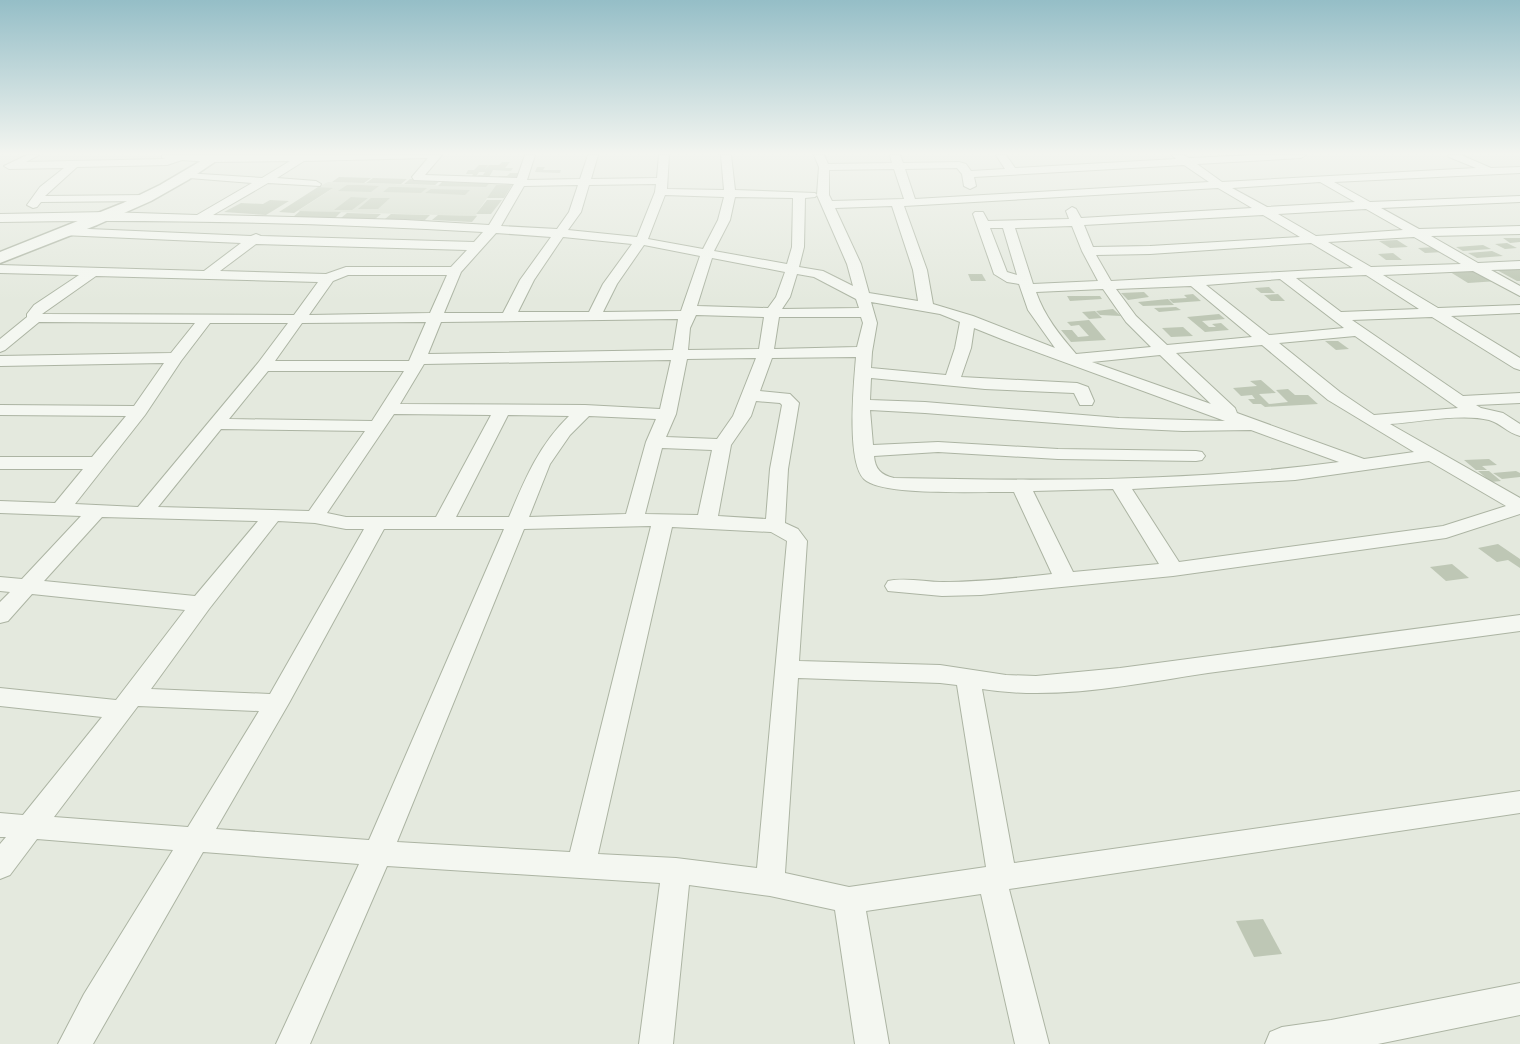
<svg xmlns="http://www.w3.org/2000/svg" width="1520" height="1044" viewBox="0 0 1520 1044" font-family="'Asap Condensed',sans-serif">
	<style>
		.built { fill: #d4dbcc }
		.building { fill: #bec7b5 }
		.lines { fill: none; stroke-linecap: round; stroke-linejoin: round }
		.minor-casing { stroke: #acb4a3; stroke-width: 2 }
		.tertiary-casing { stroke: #acb4a3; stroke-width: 3 }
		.minor { fill: #f4f7f1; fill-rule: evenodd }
		.tertiary { fill: #f4f7f1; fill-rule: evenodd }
	</style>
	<rect width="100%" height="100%" fill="#e4e9de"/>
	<path class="built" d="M328,182L486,187L490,183H513L512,185H496L476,214L477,216L298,211L332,189L318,187Z"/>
	<g class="building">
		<path d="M502,162H510L505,168H513L511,171L493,170L488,179H475L478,175H483L485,172H479L475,178L463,179L464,176H472L473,174H466L468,170H474L479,165H488L485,169L489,165H499Z"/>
		<path d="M537,167H545L543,170H561L560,173L535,172Z"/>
		<path d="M510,173H520L516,179H497L499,176H507Z"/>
		<path d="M339,177L371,178L364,183L332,182Z"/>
		<path d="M373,178L407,179L401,184L366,183Z"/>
		<path d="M410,179L441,180L435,185L404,184Z"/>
		<path d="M442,182L490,183L486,187L438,186Z"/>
		<path d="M347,185H361L379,186L371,192L338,191Z"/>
		<path d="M496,185H512L504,198H487Z"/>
		<path d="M318,187L333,188L294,213L279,212Z"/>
		<path d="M389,187H397L427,188L421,193L383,192Z"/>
		<path d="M431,189L470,190L465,195L425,193Z"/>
		<path d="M351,197L368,198L352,210H334Z"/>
		<path d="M371,198H390L378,209H358Z"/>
		<path d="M270,200L289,201L266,215L224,212L241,203L263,204Z"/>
		<path d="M487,200H502L491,214H476Z"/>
		<path d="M300,211L341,212L335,218L293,217Z"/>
		<path d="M347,213L381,214L375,219L341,218Z"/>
		<path d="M391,214L430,215L425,220L385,219Z"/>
		<path d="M438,215L477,216L472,222L432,220Z"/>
		<path d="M1503,238H1520V242L1510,243Z"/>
		<path d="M1397,240L1408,247L1390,248L1379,241Z"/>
		<path d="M1507,243L1517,248L1505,249L1495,244Z"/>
		<path d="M1483,245L1491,249L1463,251L1456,247Z"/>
		<path d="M1436,247L1444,252L1425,253L1418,248Z"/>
		<path d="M1492,251L1503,256L1477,258L1468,253Z"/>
		<path d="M1393,253L1402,260H1386L1378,254Z"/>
		<path d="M1520,268V281H1517L1495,269Z"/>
		<path d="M1475,269L1498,281L1468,283L1447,270Z"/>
		<path d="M968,274H982L986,281H971Z"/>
		<path d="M1269,287L1275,293H1261L1255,288Z"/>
		<path d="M1144,292L1149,297L1128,300L1121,293Z"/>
		<path d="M1193,294L1201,301L1173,303L1169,299L1187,298L1184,295Z"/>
		<path d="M1278,294L1285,301H1271L1264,295Z"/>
		<path d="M1067,296H1100L1102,299L1070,301Z"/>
		<path d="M1168,299L1174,305L1143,306L1138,302Z"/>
		<path d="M1176,307L1181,310L1159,312L1154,308Z"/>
		<path d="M1113,309L1121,316L1100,315L1096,311Z"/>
		<path d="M1095,311L1102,318L1089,319L1082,312Z"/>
		<path d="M1219,314L1225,319L1202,321L1209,327H1216L1212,324L1221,323L1229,330L1205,332L1187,317Z"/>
		<path d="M1089,320L1106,340L1071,342L1061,330H1072L1078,337L1089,336L1079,325L1071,326L1067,322Z"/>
		<path d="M1183,327L1193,336L1171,337L1162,328Z"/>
		<path d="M1325,341H1338L1349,349L1336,350Z"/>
		<path d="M1261,380L1276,393L1259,394L1269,404L1288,402L1276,390L1288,389L1295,395H1308L1318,404L1265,407L1261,404H1253L1248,399H1255L1252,395L1241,396L1233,388L1257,386L1250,381Z"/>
		<path d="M1489,459L1497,465L1482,466L1487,470H1476L1464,460Z"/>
		<path d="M1478,471H1489L1501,481L1491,482Z"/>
		<path d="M1516,471L1520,473V477L1502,479L1493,473Z"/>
		<path d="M1498,544L1520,559V568L1508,560L1497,562L1478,548Z"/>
		<path d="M1452,564L1469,578L1446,581L1430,567Z"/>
		<path d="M1263,919L1282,954L1254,957L1236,921Z"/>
	</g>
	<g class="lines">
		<defs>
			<g id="minor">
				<path d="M27,155H39L26,162L165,159L162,158V155H442L425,175L517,178L525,155H535L527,180L580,179L588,155H598L591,179L657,178L659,155H669L667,189L724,190L721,155H731L735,190L815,193L817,195L815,197L805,198L804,247L799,267L823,271L853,286L847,264L817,195L819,167L814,155H824L828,164L892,163L890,155H900L903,163L959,162L966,164L971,171L1005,169L996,155H1006L1015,168L1176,159L1172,155H1183L1189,158L1256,155H1306L1301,158L1197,164L1222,182L1476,168L1449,157L1448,155H1461L1491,168L1520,167V173L1334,182L1370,202L1520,196V202L1381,208L1419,229L1520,226V234L1431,236L1478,263L1520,261V269L1491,270L1520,286V296L1473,271L1383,275L1438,308L1520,305V313L1451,316L1520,358V370L1514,368L1432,317L1352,320L1463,396L1520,393V403L1476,405L1481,408L1503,413L1520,424V436C1508,433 1500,423 1489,420C1463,413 1418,422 1390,424L1520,498V514L1446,538L1173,576L981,595L942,596L888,591L885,586L888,581C906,577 925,582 943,582C980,582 1016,578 1052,574L1014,492C985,491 882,497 864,479C846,461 854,382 856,357L772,358L760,391L790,394L799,403L788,469L785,523L798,529L807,541L799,661L940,665L1006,675L1036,676L1120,668L1520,615V631C1416,645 1312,659 1208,673C1134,684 1057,701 982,689L1014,863L1520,791V813L1009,889L1049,1044H1015L981,894L866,911L889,1044H855L835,910L770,896L689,885L673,1044H639L660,883L387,866L310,1044H276L359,864L203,852L93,1044H58L84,994L173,850L37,839L10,875L0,879V844L6,837H0V813L23,815L102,717L0,706V688L116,700L185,610L32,594L8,621L0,623V602L10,592L0,591V577L22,579L81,516L0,513V501L55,503L83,469H0V457H92L126,416L0,415V405L134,406L164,363L0,366V356L171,353L195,323L39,322L5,350L0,352V339L27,317V314L34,305L79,275L0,273V265L204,271L241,243L62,235L60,232L66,228L251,236L256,234L261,236L474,242L483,232C322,223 161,219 0,222V214L107,212L197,215L252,183L189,178L185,177L184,175L185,173L262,178L290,161L211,162L182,160L167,165L77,167L45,196L147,195L153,198L147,201L41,202L37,207L33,208L27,205L40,187L64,168L9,169L4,166ZM428,158L412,177L414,180L514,184L489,225L405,220L213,215L268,183L320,186L321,184L316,181L277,178L304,161ZM1184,165L1209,182L915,199L905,169L957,168L962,174L964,186L970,189L976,186L974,177ZM894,169L904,199L832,201L829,195V170ZM1320,182L1355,202L1267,207L1232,188ZM656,184L655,192L637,237L568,230L581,212L589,185ZM578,185L569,212L557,229L501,226L524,186ZM1218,188L1252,208L1081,218L1076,209L1072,207L1066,211L1069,219L988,221L983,212H975L973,214L994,274L1007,282L1019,284L1028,310L1055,348L973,316L933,304L927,270L904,206ZM665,195L724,197L718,220L703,249L648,239ZM735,197L793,198L792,247L787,264L714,251L730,220ZM892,206L913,270L918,301L869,293L861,264L835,208ZM1366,209L1403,230L1316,236L1278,214ZM1263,215L1300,237L1150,246L1093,247L1084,225ZM1072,226L1082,251L1098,281L1033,284L1015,228ZM990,228H1003L1017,275L1007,272ZM496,233L551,237L520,280L503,313H444L461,272ZM563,237L632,244L603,284L589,312H518L534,280ZM1414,237L1461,264L1371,267L1328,242ZM1311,243L1353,268L1111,281L1096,255L1150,254ZM256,244L467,250L451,267H346L326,274L220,271ZM644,245L700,256L681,311L603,312L617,284ZM712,258L785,272L776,297L768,308L697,306ZM797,274L814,277L856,299L859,308L782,309L790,297ZM348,275H447L430,313L309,315L333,281ZM1366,275L1419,309L1341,312L1296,278ZM96,276L318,282L294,315L42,314ZM1280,279L1344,328L1269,335L1206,285ZM1191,286L1252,337L1167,345L1136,316L1116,289ZM1103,289L1126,322L1151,347L1076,354C1059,334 1045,317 1036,292ZM871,302L940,314L960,322L955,348L946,375L871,368L872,352L877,323ZM696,315L764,317L759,349L688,350L690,328ZM779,317H861L863,323L857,347L774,349ZM678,319L673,350L428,354L441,322ZM426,322L409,361H275L302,323ZM210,323H288L258,363L138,507L75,504L145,415L181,361ZM974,328L1004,340L1225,421L1119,418L925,402L870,400L871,378L985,389L1074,393L1080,405H1092L1094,401L1088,387L1077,383L961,377L971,348ZM1355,336L1458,408L1374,415L1340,392L1279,343ZM1262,345L1328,400L1414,452L1364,459L1237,413L1235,408L1176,353ZM1160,355L1211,404L1092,362ZM756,358L733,416L717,439L666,437L676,414L687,359ZM671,360L660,409L585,405L400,404L424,364ZM268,371H404L372,421L229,419ZM756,401L780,403L782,405L770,469L766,519L718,516L731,445L751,416ZM870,410L925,413L1119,428L1183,431L1251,430L1339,462C1192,482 1042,481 894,478C881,475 875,469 874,456L938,452L1058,459L1196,461L1202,460L1205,456L1202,452L1196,451L1058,449L938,442L873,445ZM394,414L491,415L436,517H346L327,513ZM508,415L569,416C539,445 525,479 509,517H456ZM589,416L656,419L646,442L626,514L529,517L550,464L570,435ZM221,429L365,431L309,511L158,507ZM662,448L712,450L698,515L645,514ZM1429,461L1506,506L1443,526L1179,562L1132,489L1295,480ZM1113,489L1159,564L1073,572L1033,491ZM102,517L258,521L195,596L44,581ZM278,521L315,523L346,529H364L270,694L151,689L209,609ZM651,526L570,852L397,842L524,529ZM672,527L771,532L787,541L757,868L676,858L598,854ZM384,529H504L369,840L216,829L289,703ZM798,678L940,683L957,685L986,867L849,887L785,873ZM138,706L259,711L188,827L54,817Z"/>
				<path d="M1520,983V1015L1378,1044H1265L1270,1032L1282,1027L1331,1020Z"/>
			</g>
			<path id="tertiary" d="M211,155H225L188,180L151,201L97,225L0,263V252L123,203L160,185Z"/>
		</defs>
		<use href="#minor" class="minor-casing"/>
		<use href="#tertiary" class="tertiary-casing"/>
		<use href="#minor" class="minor"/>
		<use href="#tertiary" class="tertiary"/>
	</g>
	<linearGradient id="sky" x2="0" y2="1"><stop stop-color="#95bec7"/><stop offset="0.51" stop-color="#f3f5f0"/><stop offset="1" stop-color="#f3f5f0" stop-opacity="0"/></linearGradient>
	<rect width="1520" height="301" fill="url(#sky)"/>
</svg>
